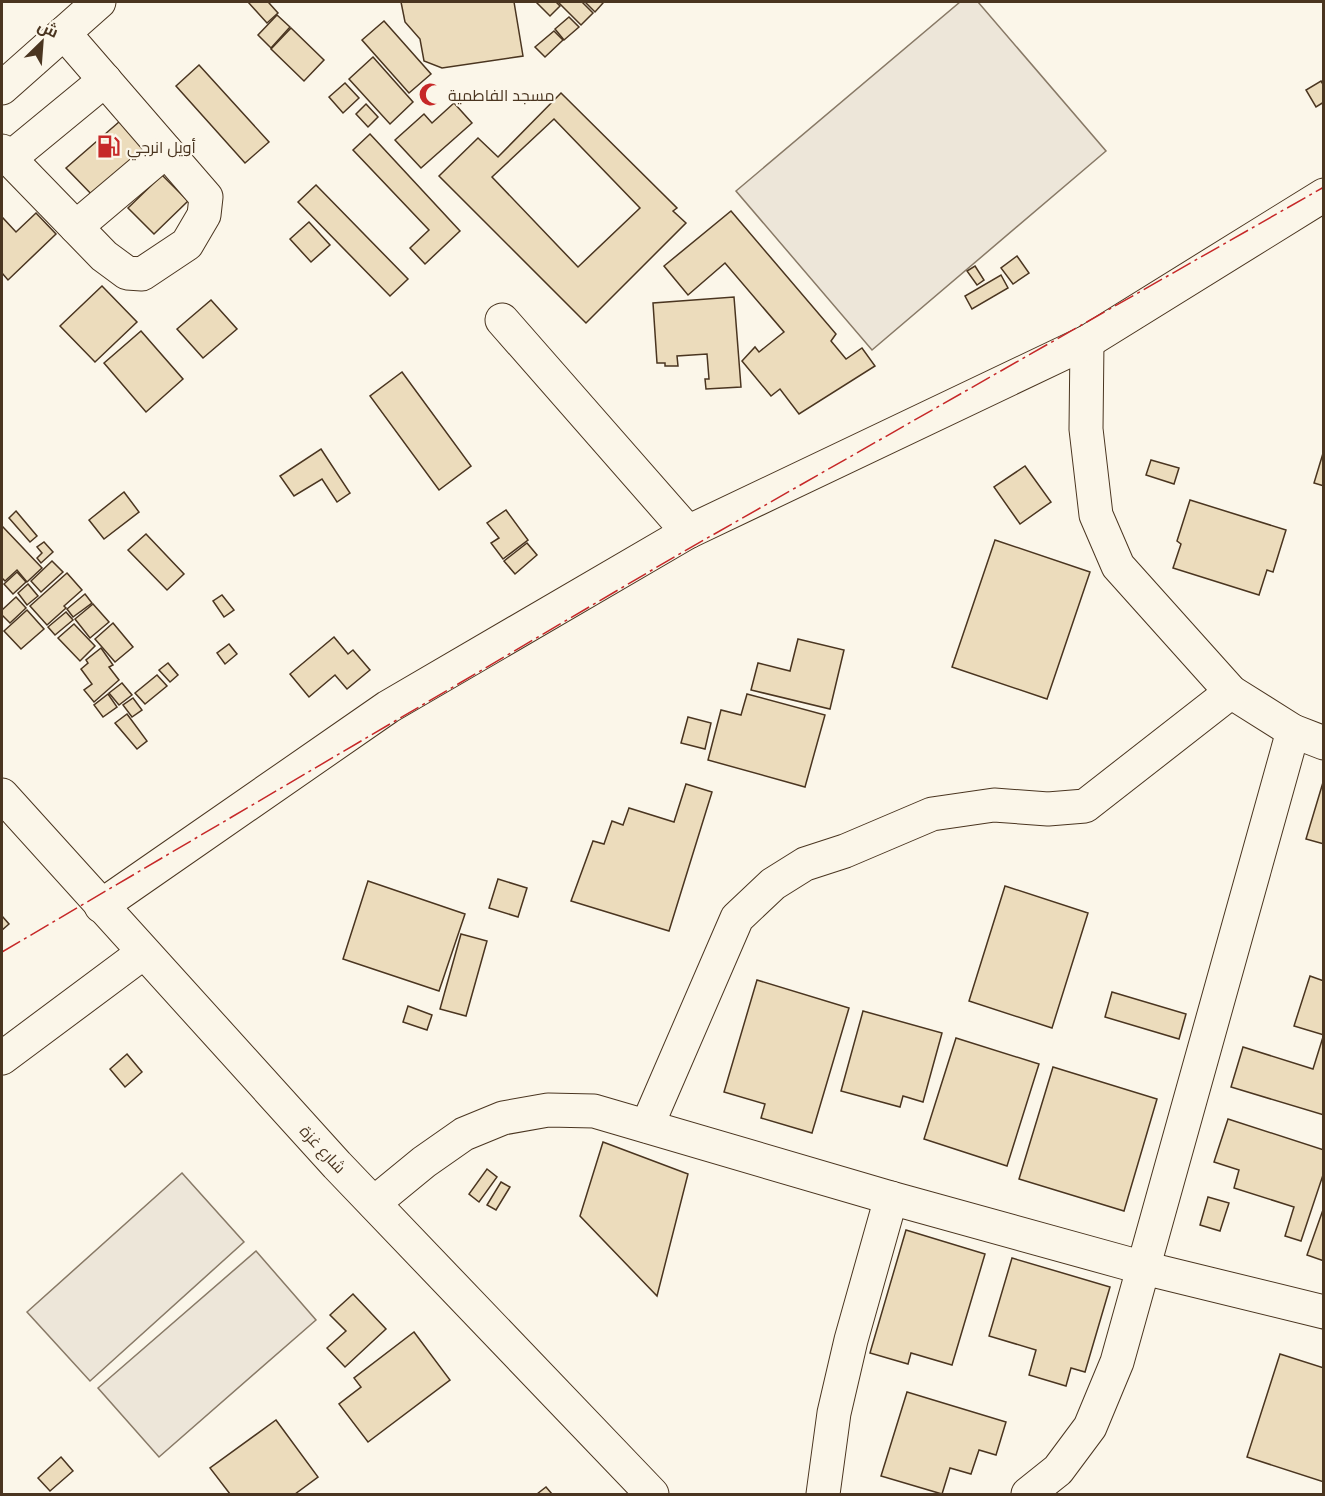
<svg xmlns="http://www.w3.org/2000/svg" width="1325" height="1496" viewBox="0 0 1325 1496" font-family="'Public Sans',Cairo,sans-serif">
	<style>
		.green { fill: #ede6d9; stroke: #887966; stroke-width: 1.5 }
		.building { fill: #ecdcbc; stroke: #4a3520; stroke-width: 1.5; fill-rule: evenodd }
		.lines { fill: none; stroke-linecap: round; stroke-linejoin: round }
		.minor-casing { stroke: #4a3520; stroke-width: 35 }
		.major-casing { stroke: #4a3520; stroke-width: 35 }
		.minor { stroke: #fbf6e9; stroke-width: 33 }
		.major { stroke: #fbf6e9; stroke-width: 33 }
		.power { stroke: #c62828; stroke-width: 1.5; stroke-dasharray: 21 4.5 3 4.5; stroke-linecap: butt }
		.labels { text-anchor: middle; stroke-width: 4.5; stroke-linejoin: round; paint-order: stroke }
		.poi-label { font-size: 16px; fill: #4a3520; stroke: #fbf6e9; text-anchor: start }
		.street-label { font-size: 16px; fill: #4a3520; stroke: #fbf6e9 }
	</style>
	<rect width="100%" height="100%" fill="#fbf6e9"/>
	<g class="green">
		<path d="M960,2H978L1106,151L872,350L736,191Z"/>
		<path d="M182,1173L244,1242L90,1381L27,1312Z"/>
		<path d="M256,1251L316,1320L159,1457L98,1388Z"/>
	</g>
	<g class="building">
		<path d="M248,2H271L269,3L278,13L267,23Z"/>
		<path d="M401,2H514L523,56L442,68L424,61L420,39L405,22Z"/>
		<path d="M536,2H556L560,6L550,16Z"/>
		<path d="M558,2H582L593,13L581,25Z"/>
		<path d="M585,2H601L603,3L595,12Z"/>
		<path d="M277,15L290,27L271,48L258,35Z"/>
		<path d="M569,17L579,27L564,40L555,29Z"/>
		<path d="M384,21L431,74L409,93L362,40Z"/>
		<path d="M291,28L324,60L304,81L271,49Z"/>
		<path d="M554,31L563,40L545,57L535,47Z"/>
		<path d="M373,57L413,102L390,124L349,79Z"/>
		<path d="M199,65L269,142L245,163L176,86Z"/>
		<path d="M1321,81L1324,86V102L1316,107L1306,90Z"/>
		<path d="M345,83L359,98L343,113L329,97Z"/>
		<path d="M561,93L677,208L673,211L686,223L586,323L439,176L478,138L498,157ZM554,119L640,208L578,267L492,177Z"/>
		<path d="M454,103L472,123L421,168L395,140L424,114L432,123Z"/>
		<path d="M366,104L378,117L368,127L356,114Z"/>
		<path d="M127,115L154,150L97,200L66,168Z"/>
		<path d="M370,134L460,231L425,264L410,248L429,230L353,150Z"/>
		<path d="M162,175L188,201L154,234L128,208Z"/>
		<path d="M316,185L408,279L390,296L298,202Z"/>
		<path d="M731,211L836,334L831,341L846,359L862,348L875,366L799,414L780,389L771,396L742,361L755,347L759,352L784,332L725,263L688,295L664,266Z"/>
		<path d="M36,213L56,234L8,280L2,273V217L16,232Z"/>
		<path d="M309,222L330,245L311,262L290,239Z"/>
		<path d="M1017,256L1029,273L1013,284L1001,268Z"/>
		<path d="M975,266L984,280L977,285L967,271Z"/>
		<path d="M1001,275L1008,288L972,309L965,296Z"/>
		<path d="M102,286L137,322L95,362L60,326Z"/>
		<path d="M734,297L741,387L706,389L705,379H709L707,354L677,356L678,366H665V363H657L653,303Z"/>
		<path d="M211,300L237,329L203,358L177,329Z"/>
		<path d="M141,331L183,379L146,412L104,363Z"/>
		<path d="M402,372L471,466L439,490L370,396Z"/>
		<path d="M321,449L350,493L337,502L322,479L294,496L280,476Z"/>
		<path d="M1324,450V486L1314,483Z"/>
		<path d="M1151,460L1179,468L1174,484L1146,475Z"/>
		<path d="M1025,466L1051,502L1020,524L994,487Z"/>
		<path d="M124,492L139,512L104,539L89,520Z"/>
		<path d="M1190,500L1286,530L1273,572L1267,570L1259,595L1173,568L1181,544L1177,541Z"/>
		<path d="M506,510L528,540L503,559L491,543L499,538L487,523Z"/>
		<path d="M16,511L37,536L30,542L9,518Z"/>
		<path d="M3,527L42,568L27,582L17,570L5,581L2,578V528Z"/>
		<path d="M146,534L184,574L167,590L128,550Z"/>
		<path d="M995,540L1090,572L1047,699L952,667Z"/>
		<path d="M44,542L53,552L41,563L37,558L42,553L37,547Z"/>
		<path d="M527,543L537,555L515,574L504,561Z"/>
		<path d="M52,561L63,572L41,592L31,581Z"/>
		<path d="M17,572L26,582L13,594L4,584Z"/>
		<path d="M67,573L82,590L64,606L66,608L47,625L30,606Z"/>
		<path d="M28,584L38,596L27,605L18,593Z"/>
		<path d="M85,594L92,603L73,617L67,609Z"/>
		<path d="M222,595L234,610L224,617L213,601Z"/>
		<path d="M16,597L26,608L10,623L2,615V610Z"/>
		<path d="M93,604L109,622L90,638L75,619Z"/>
		<path d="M27,610L44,629L21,649L4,631Z"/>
		<path d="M66,612L73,620L55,635L48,627Z"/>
		<path d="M113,623L133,647L115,662L95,639Z"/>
		<path d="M74,624L95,646L80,661L58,638Z"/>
		<path d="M334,637L348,654L353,650L370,670L347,689L335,675L309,697L290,674Z"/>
		<path d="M798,639L844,650L830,709L751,690L758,663L790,671Z"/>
		<path d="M229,644L237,654L225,664L217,653Z"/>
		<path d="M101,648L113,665L109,667L119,680L94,702L84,690L92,684L81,669L88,663L86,660Z"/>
		<path d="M168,663L178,675L170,682L159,670Z"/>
		<path d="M157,675L167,686L145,704L135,693Z"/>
		<path d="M122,683L132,695L119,705L109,693Z"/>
		<path d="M108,694L117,707L103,717L94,705Z"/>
		<path d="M747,694L825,715L805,787L708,760L721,710L741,715Z"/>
		<path d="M133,698L142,710L132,717L123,705Z"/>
		<path d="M127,714L147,741L137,749L115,723Z"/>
		<path d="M688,717L711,723L705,749L681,743Z"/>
		<path d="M1324,779V844L1306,839Z"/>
		<path d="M686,784L712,792L669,931L571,901L593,841L604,844L612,821L623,825L629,808L674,822Z"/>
		<path d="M498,879L527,888L518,917L489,908Z"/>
		<path d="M368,881L465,914L439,991L343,959Z"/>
		<path d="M1005,886L1088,913L1052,1028L969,1001Z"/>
		<path d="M2,916L9,924L2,930Z"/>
		<path d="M461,934L487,941L466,1016L440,1009Z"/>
		<path d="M1310,976L1324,981V1035L1294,1026Z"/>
		<path d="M757,980L849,1008L812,1133L761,1118L765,1104L724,1092Z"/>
		<path d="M1112,992L1186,1014L1179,1039L1105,1017Z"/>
		<path d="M408,1006L432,1015L427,1030L403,1022Z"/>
		<path d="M863,1011L942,1033L923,1102L903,1096L900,1107L841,1091Z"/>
		<path d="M1323,1037L1324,1115L1231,1087L1243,1047L1313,1069Z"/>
		<path d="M956,1038L1039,1064L1007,1166L924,1139Z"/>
		<path d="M127,1054L142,1072L125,1087L110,1069Z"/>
		<path d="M1053,1067L1157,1099L1124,1211L1019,1179Z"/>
		<path d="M1228,1119L1324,1150V1172L1301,1241L1285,1236L1294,1207L1234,1188L1239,1170L1214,1162Z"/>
		<path d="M603,1142L688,1174L657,1296L580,1216Z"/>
		<path d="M487,1169L497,1177L479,1202L469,1194Z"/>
		<path d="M501,1182L510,1187L496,1210L487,1205Z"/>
		<path d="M1208,1197L1229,1203L1220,1231L1200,1225Z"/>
		<path d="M1324,1207V1261L1307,1255Z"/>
		<path d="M906,1230L985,1254L952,1365L911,1353L908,1364L870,1353Z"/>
		<path d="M1012,1258L1110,1287L1085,1372L1071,1368L1066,1386L1029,1375L1036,1350L989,1336Z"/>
		<path d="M353,1294L386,1329L345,1367L327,1348L346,1331L330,1315Z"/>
		<path d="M414,1332L450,1380L368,1442L339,1404L361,1387L354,1378Z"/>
		<path d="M1280,1354L1324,1368V1482L1247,1457Z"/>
		<path d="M907,1392L1006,1422L996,1455L979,1450L971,1474L950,1468L942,1494L881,1476Z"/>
		<path d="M276,1420L318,1477L295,1494H230L210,1468Z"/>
		<path d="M61,1457L73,1471L50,1491L38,1478Z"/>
		<path d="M546,1487L552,1494H537Z"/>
	</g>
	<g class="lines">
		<defs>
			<g id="minor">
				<path d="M2,151L104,256L127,273L142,274L187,244L204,215L206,197L64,33"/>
				<path d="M9,159L105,80"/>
				<path d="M76,227L166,151"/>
				<path d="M502,320L688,532"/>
				<path d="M1087,342L1086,429L1096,515L1118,566L1231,692L1293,731L1324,743"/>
				<path d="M101,906L388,707L688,532L1087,342L1324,195"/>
				<path d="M2,1058L143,953"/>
				<path d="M647,1126L737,918L773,884L805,864L845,851L932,814L994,805L1048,809L1085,806L1231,692"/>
				<path d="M374,1203L424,1162L464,1134L503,1118L548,1110L594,1111L891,1198L1144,1268L1324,1312"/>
				<path d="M823,1494L834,1413L851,1340L891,1198"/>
				<path d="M1028,1494L1058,1470L1090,1427L1117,1362L1293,731"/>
			</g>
			<g id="major">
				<path d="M2,88L99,2"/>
				<path d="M2,795L337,1165L652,1494"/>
			</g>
		</defs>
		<use href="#minor" class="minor-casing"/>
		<use href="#major" class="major-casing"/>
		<use href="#minor" class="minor"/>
		<use href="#major" class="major"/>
		<path class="power" d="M2,952L681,553L1324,187"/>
	</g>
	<defs>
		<symbol id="mosque-bare" viewBox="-9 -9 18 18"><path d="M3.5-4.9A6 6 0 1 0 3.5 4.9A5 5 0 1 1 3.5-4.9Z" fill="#c62828" stroke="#fbf6e9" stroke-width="2.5" paint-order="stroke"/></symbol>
		<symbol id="fuel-bare" viewBox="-9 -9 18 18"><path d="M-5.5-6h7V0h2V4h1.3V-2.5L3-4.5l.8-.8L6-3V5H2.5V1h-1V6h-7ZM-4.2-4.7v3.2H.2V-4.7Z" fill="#c62828" stroke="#fbf6e9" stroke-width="2.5" paint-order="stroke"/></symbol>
	</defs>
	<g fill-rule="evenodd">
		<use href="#mosque-bare" x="414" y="78" width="33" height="33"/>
		<use href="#fuel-bare" x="92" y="130" width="33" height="33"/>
	</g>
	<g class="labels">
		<g class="poi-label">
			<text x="448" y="101">مسجد الفاطمية</text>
			<text x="127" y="153">أويل انرجي</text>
		</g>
		<g class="street-label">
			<text transform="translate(323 1149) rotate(47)" y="6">شارع غزة</text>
		</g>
	</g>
	<rect width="1325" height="1496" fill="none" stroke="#4a3520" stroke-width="6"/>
	<g transform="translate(42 42) rotate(25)" stroke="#fbf6e9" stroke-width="4.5" paint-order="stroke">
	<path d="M0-4.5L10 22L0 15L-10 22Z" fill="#4a3520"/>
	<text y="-9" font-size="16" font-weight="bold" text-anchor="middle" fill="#4a3520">ش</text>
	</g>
</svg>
